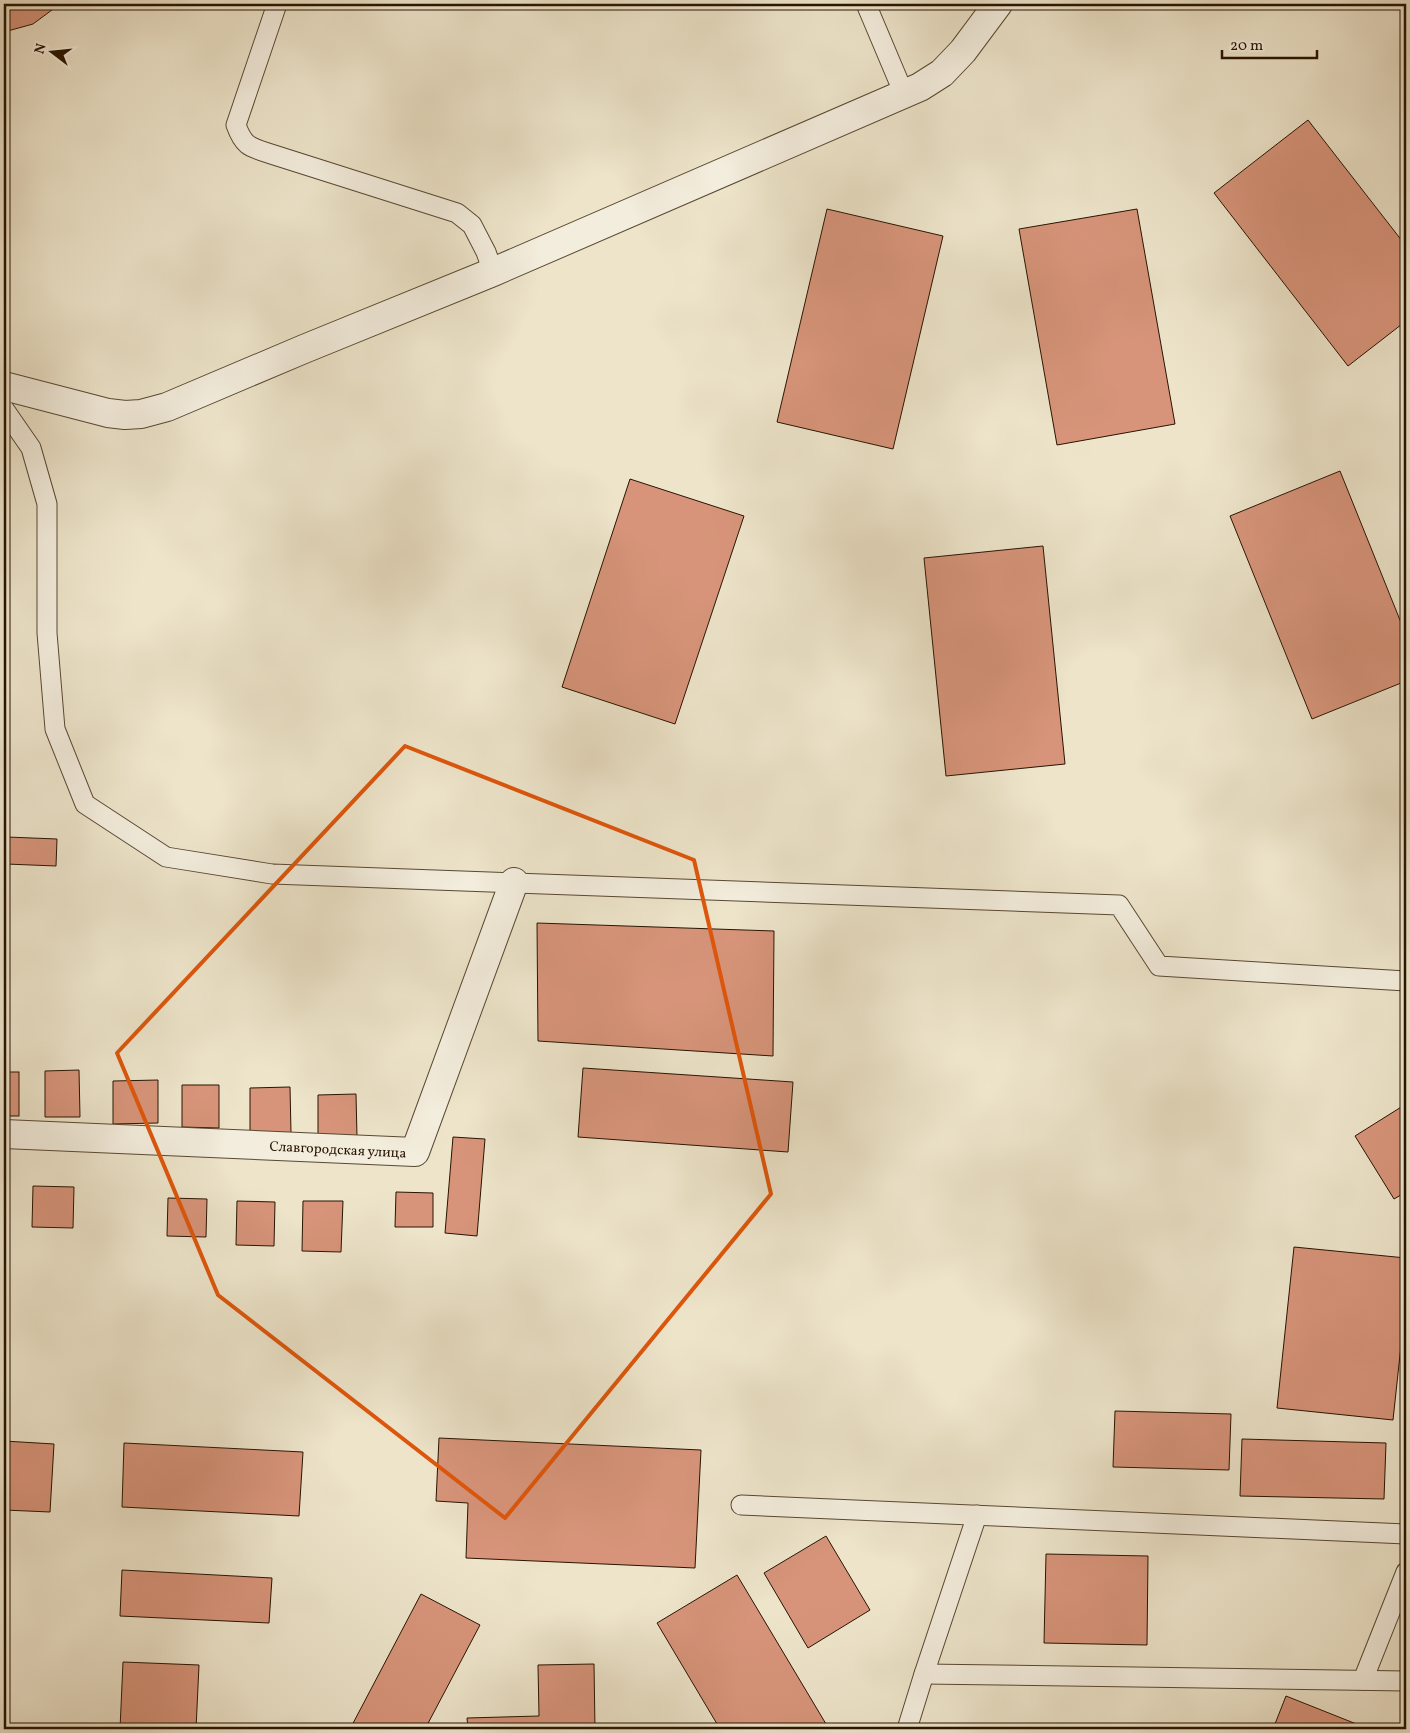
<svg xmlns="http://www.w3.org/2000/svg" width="1410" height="1733" viewBox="0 0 1410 1733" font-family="Vollkorn,serif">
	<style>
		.building { fill: #d7947a; stroke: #281400 }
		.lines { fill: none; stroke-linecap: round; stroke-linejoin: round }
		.service-casing { stroke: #594832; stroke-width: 21 }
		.minor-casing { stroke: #594832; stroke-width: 30 }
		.service { stroke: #f3eddd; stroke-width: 19 }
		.minor { stroke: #f3eddd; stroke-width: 28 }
		.marked { fill: none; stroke: #de560b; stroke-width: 4; stroke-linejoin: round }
		.labels { text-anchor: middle; stroke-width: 4; stroke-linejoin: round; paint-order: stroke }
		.street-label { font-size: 14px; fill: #281400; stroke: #f3eddd }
	</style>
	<rect width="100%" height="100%" fill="#ede4ca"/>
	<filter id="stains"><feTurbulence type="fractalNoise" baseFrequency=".004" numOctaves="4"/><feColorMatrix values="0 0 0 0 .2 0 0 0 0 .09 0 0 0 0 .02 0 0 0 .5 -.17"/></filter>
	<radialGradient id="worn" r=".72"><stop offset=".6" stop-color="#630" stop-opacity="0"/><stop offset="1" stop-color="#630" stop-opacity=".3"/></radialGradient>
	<g class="building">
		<path d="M4,4H60L33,24L4,32Z"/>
		<path d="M1308,120L1406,246V321L1348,366L1214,193Z"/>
		<path d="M827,209L943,236L893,449L777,422Z"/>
		<path d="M1137,209L1175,424L1057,445L1019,229Z"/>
		<path d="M1340,471L1406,635V681L1312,719L1230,516Z"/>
		<path d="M630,479L744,516L675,724L562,687Z"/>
		<path d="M1043,546L1065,764L946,776L924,558Z"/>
		<path d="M7,837L57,839L56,866L6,864Z"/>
		<path d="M537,923L774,931L773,1056L538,1041Z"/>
		<path d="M583,1068L793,1082L788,1152L578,1137Z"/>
		<path d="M79,1070L80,1117H45V1071Z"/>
		<rect x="4" y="1072" width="15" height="44"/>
		<path d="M158,1080V1123L113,1124V1081Z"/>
		<path d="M182,1085H219V1128L182,1127Z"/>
		<path d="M290,1087L291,1133H250V1088Z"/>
		<path d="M356,1094L357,1137H318V1095Z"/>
		<path d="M1406,1104V1192L1394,1199L1355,1136Z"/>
		<path d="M453,1137L485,1139L477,1236L445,1233Z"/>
		<path d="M33,1186L74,1187L73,1228L32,1227Z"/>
		<path d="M396,1192L433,1193V1227H395Z"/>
		<path d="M168,1198L207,1199L206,1237L167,1236Z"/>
		<path d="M237,1201L275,1202L274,1246L236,1245Z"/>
		<path d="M303,1201H343L341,1252L302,1251Z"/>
		<path d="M1294,1247L1406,1258V1299L1393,1420L1277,1408Z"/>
		<path d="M1115,1411L1231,1414L1229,1470L1113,1467Z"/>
		<path d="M439,1438L701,1450L695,1568L466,1558L468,1503L436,1501Z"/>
		<path d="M1242,1439L1386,1443L1384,1499L1240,1496Z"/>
		<path d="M4,1441L54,1444L50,1512L4,1510Z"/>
		<path d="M124,1443L303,1452L299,1516L122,1507Z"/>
		<path d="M826,1536L870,1610L808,1648L764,1573Z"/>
		<path d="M1046,1554L1148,1556L1147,1645L1044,1643Z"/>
		<path d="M122,1570L272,1578L269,1623L120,1616Z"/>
		<path d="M737,1575L829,1729H720L657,1623Z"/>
		<path d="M421,1594L480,1625L425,1729H350Z"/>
		<path d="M123,1662L199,1665L196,1729H120Z"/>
		<path d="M594,1664L595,1729H468L467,1718L539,1716L538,1665Z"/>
		<path d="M1286,1696L1369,1729H1273Z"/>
	</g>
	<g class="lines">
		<defs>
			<g id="service">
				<path d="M277,4L236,125C244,147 250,147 271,154L457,213L472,225L486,252L493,272"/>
				<path d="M866,4L904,94"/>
				<path d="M4,409L31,448L47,504V633L55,729L85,804L166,857L272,874L1119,905L1159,966L1406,981"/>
				<path d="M741,1505L1406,1534"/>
				<path d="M924,1674L1406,1681"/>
				<path d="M1363,1680L1406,1572"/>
				<path d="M907,1729L924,1674L977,1515"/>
			</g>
			<g id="minor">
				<path d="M4,386L108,413L125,415L141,414L167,407L304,349L493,272L920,87L942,73L963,51L998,4"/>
				<path d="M4,1134L415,1152L514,882"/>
			</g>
		</defs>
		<use href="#service" class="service-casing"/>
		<use href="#minor" class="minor-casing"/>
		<use href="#service" class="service"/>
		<use href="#minor" class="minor"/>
	</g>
	<path class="marked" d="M405,746L694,860L771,1194L505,1518L218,1295L117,1053Z"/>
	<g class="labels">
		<g class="street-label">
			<text transform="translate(338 1149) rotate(3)" y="5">Славгородская улица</text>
		</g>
	</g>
	<rect width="1410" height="1733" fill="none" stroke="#ede4ca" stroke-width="20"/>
	<rect x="5" y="5" width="1400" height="1723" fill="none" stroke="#281400" stroke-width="2.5"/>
	<rect x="10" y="10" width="1390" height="1713" fill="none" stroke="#281400"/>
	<g transform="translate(52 52) rotate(286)" stroke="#f3eddd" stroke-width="4" paint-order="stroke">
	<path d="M0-4L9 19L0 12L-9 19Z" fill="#281400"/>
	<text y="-8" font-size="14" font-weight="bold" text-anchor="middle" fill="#281400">N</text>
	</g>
	<path d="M1222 50v8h95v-8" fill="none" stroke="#281400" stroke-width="2.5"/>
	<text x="1230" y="50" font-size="15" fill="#281400" stroke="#f3eddd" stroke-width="4" paint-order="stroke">20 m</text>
	<rect width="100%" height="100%" filter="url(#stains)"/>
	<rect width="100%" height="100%" fill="url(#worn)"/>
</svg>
